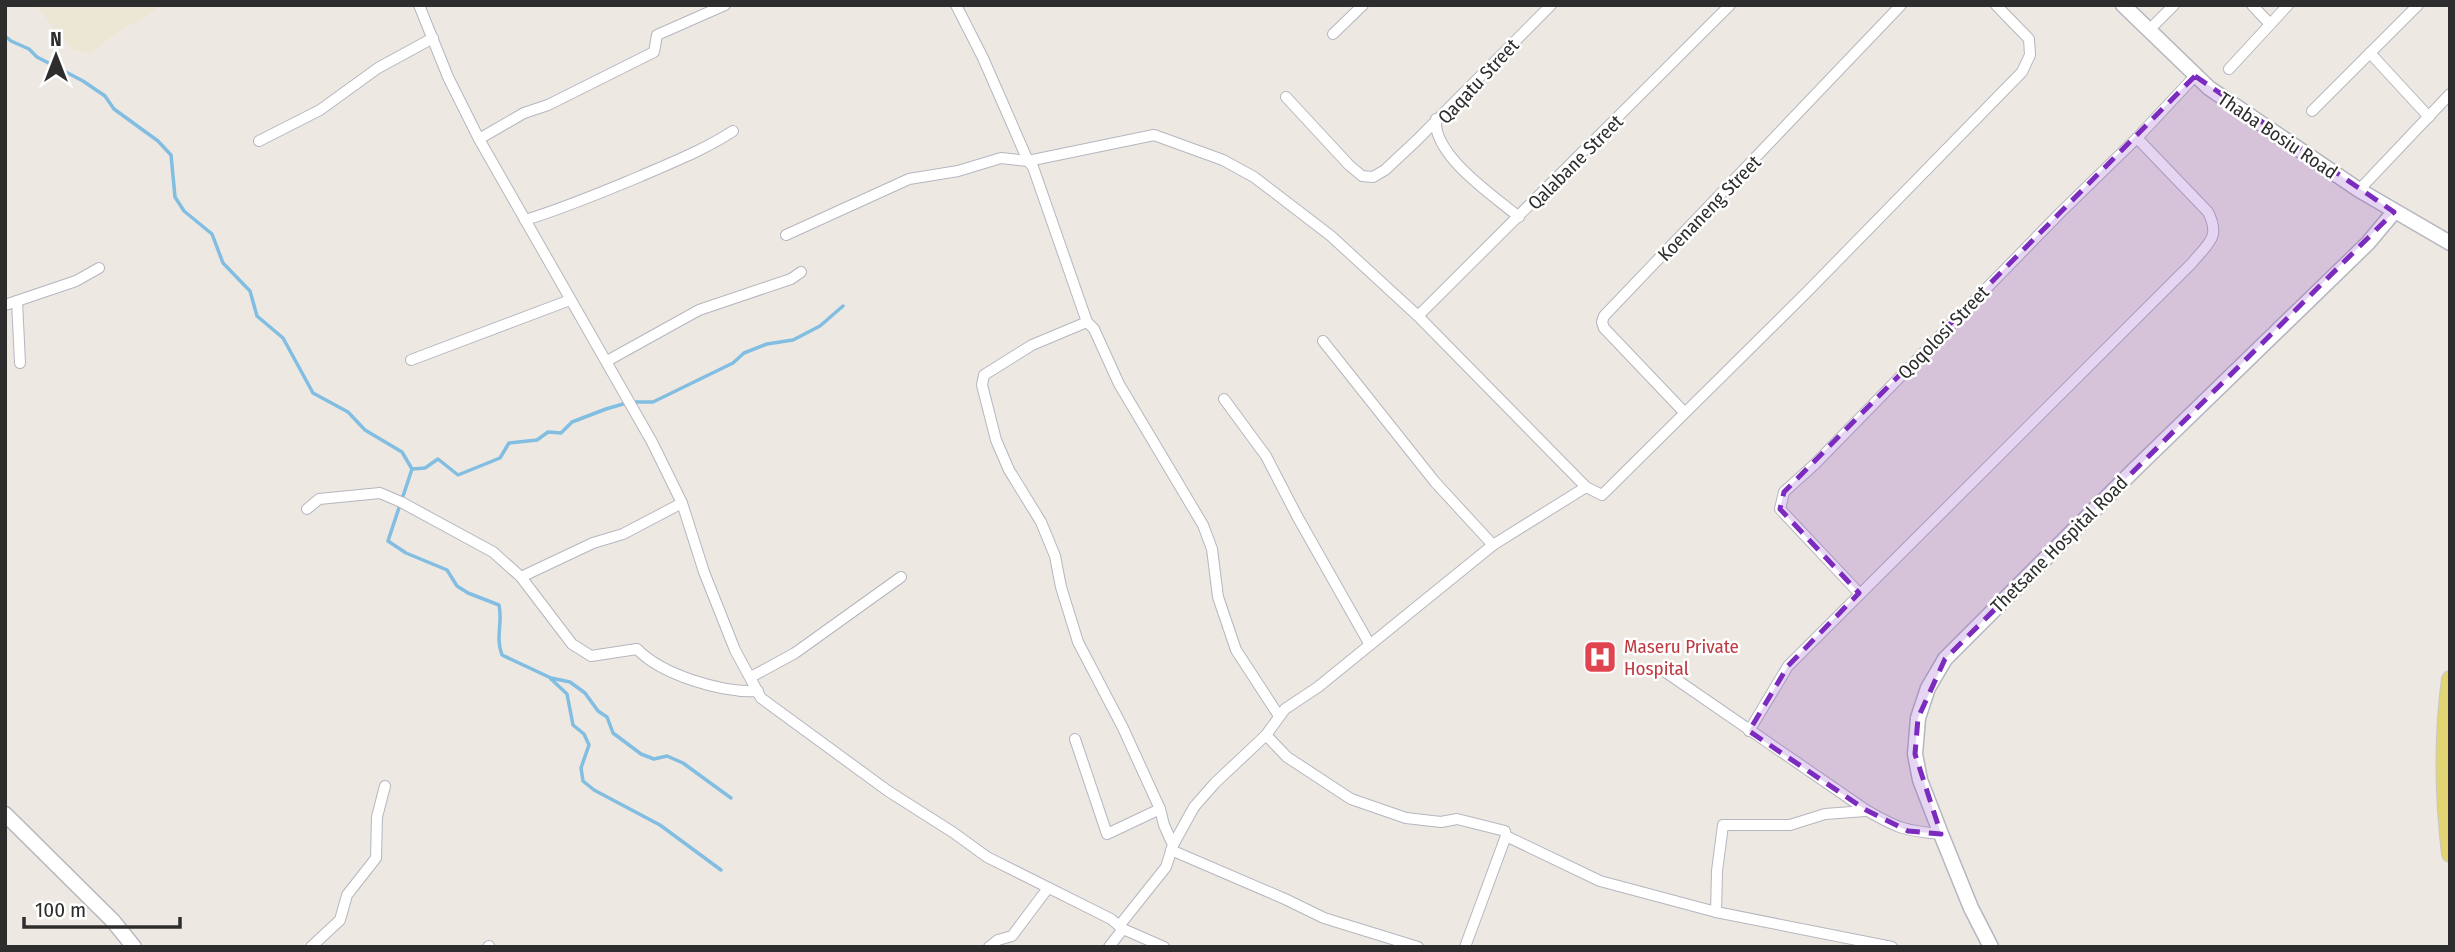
<svg xmlns="http://www.w3.org/2000/svg" width="2455" height="952" viewBox="0 0 2455 952" font-family="'Fira Sans Condensed',sans-serif">
	<style>
		.education { fill: #ece7d4 }
		.lines { fill: none; stroke-linecap: round; stroke-linejoin: round }
		.stream { stroke: #82bde2; stroke-width: 3.5 }
		.street-casing { stroke: #b5b6bf; stroke-width: 12 }
		.secondary-casing { stroke: #b5b6bf; stroke-width: 17 }
		.primary-casing { stroke: #c8c8c8; stroke-width: 18 }
		.street { stroke: #fff; stroke-width: 10 }
		.secondary { stroke: #fff; stroke-width: 14 }
		.primary { stroke: #e1d472; stroke-width: 16 }
		.marked { fill: #7b2cbf; fill-opacity: 0.2; stroke: #7b2cbf; stroke-width: 5; stroke-dasharray: 14 9; stroke-linejoin: round }
		.labels { text-anchor: middle; stroke-width: 5; stroke-linejoin: round; paint-order: stroke }
		.street-label { font-size: 19px; fill: #2d2d2d; stroke: #fff }
		.health-label { font-size: 19px; fill: #be3a42; stroke: #fff; text-anchor: start }
	</style>
	<rect width="100%" height="100%" fill="#ede9e2"/>
	<path class="education" d="M35,5H163L109,38L91,53L73,50Z"/>
	<g class="lines">
		<g class="stream">
			<path d="M5,36L11,41L29,49L37,57L83,81L105,96L114,109L158,141L171,155L175,197L184,211L212,234L223,263L250,291L257,316L283,338L313,393L348,412L365,430L402,452L412,469L425,468L438,459L458,475L500,458L509,443L537,440L548,432L561,433L572,422L606,409L630,402H653L733,363L744,353L767,344L793,340L820,326L843,306"/>
			<path d="M412,469C404,494 396,516 388,541L406,553L447,570L457,586L468,593L499,605C503,624 495,636 502,655L551,678L570,682L585,693L598,711L607,717L613,733L641,754L654,759L667,756L683,763L731,798"/>
			<path d="M551,679L567,694L573,725L584,734L589,745L581,768L583,781L594,790L660,825L721,870"/>
		</g>
		<defs>
			<g id="street">
				<path d="M419,5L448,77L479,139L652,442L682,503L704,572L735,650L761,698L888,791L954,833L987,857L1111,919L1123,929L1164,947"/>
				<path d="M956,5L983,58L1028,161L1033,167L1087,322L1032,345L984,375L982,385L996,440L1009,470L1041,522L1055,556L1061,587L1078,642L1123,728L1160,809L1164,825L1173,845"/>
				<path d="M2252,5L2270,24"/>
				<path d="M2148,31L2174,5"/>
				<path d="M1333,34L1363,5"/>
				<path d="M2370,53L2429,117"/>
				<path d="M2229,69L2288,5"/>
				<path d="M1286,97L1349,165L1362,176L1373,177L1385,170L1417,140L1551,5"/>
				<path d="M2312,111L2418,5"/>
				<path d="M1436,119C1432,155 1494,196 1519,217"/>
				<path d="M479,139L524,113L548,105L654,52L657,35L725,5"/>
				<path d="M259,141L320,110L378,68L433,38"/>
				<path d="M2359,190L2450,94"/>
				<path d="M525,220C565,208 602,192 641,176C673,162 704,150 733,131"/>
				<path d="M786,235L909,179L958,171L1001,158L1028,161L1154,135L1223,160L1254,177L1331,236L1418,316L1586,487"/>
				<path d="M17,301L20,363"/>
				<path d="M5,305L76,281L99,268"/>
				<path d="M1418,316L1730,5"/>
				<path d="M1087,322L1094,329L1119,384L1203,525L1212,549L1218,597L1236,650L1279,716"/>
				<path d="M411,360L570,300"/>
				<path d="M607,361L699,310L791,279L801,272"/>
				<path d="M1224,399L1266,456L1297,516L1370,645"/>
				<path d="M1684,412L1604,328L1602,322L1604,316L1901,5"/>
				<path d="M307,509L319,499L380,493L401,502L493,552L521,577L572,644L591,656L637,649C662,675 722,693 758,691"/>
				<path d="M1493,545L1586,487L1602,495L1806,293L2022,72L2030,55L2029,39L1996,5"/>
				<path d="M521,577L593,543L623,534L682,503"/>
				<path d="M1859,593L1780,509L1784,492L1815,464L2061,212L2137,138L2195,76"/>
				<path d="M1664,671L1866,810C1897,828 1905,831 1941,834"/>
				<path d="M751,677L795,653L901,577"/>
				<path d="M1749,731L1788,666L2192,263C2208,243 2221,238 2208,212L2137,138"/>
				<path d="M1266,735L1287,757L1351,799L1406,818L1441,822L1457,819L1505,831L1506,836L1600,881L1716,912L1892,947"/>
				<path d="M1075,739L1107,834L1160,809"/>
				<path d="M1171,850L1285,899L1324,918L1418,947"/>
				<path d="M1716,912L1717,871L1723,825H1790L1825,814L1865,811"/>
				<path d="M1119,926L1166,867L1173,845L1194,807L1215,783L1266,735L1285,709L1318,687L1493,545L1435,482L1323,341"/>
				<path d="M311,947L340,920L347,895L376,858L377,817L385,786"/>
				<path d="M488,947L489,946"/>
				<path d="M989,947L998,940L1012,936L1048,888"/>
				<path d="M1109,947L1123,929"/>
				<path d="M1465,947L1506,836"/>
			</g>
			<g id="secondary">
				<path d="M2123,5L2209,88L2359,190L2450,243"/>
				<path d="M5,814L113,921L134,947"/>
				<path d="M1991,947L1971,908L1941,834L1920,780L1915,754L1918,718L1928,688L1945,659L2134,470L2368,243L2394,212"/>
			</g>
			<path id="primary" d="M2450,679C2442,738 2443,795 2450,854"/>
		</defs>
		<use href="#street" class="street-casing"/>
		<use href="#secondary" class="secondary-casing"/>
		<use href="#primary" class="primary-casing"/>
		<use href="#street" class="street"/>
		<use href="#secondary" class="secondary"/>
		<use href="#primary" class="primary"/>
	</g>
	<path class="marked" d="M2195,76L2394,212L1945,659L1918,718L1915,754L1941,834L1908,831L1866,810L1749,731L1788,666L1859,593L1780,509L1784,492Z"/>
	<defs>
		<symbol id="hospital-square" viewBox="-11 -11 22 22"><rect x="-9" y="-9" width="18" height="18" rx="4" fill="#e0444e" stroke="#fff"/><path d="M-5-5h3v3.5h4V-5h3V5h-3V1.5h-4V5h-3Z" fill="#fff"/></symbol>
	</defs>
	<g fill-rule="evenodd">
		<use href="#hospital-square" x="1581" y="638" width="38" height="38"/>
	</g>
	<g class="labels">
		<g class="street-label">
			<text transform="translate(1478 81) rotate(-47)" y="7">Qaqatu Street</text>
			<text transform="translate(2278 135) rotate(34)" y="7">Thaba Bosiu Road</text>
			<text transform="translate(1575 162) rotate(-45)" y="7">Qalabane Street</text>
			<text transform="translate(1709 208) rotate(-46)" y="7">Koenaneng Street</text>
			<text transform="translate(1943 332) rotate(-46)" y="7">Qoqolosi Street</text>
			<text transform="translate(2059 544) rotate(-45)" y="7">Thetsane Hospital Road</text>
		</g>
		<g class="health-label">
			<text x="1624" y="653">Maseru Private<tspan x="1624" dy="22">Hospital</tspan></text>
		</g>
	</g>
	<rect width="2455" height="952" fill="none" stroke="#2d2d2d" stroke-width="14"/>
	<g transform="translate(56 56)" stroke="#ffffff" stroke-width="5" paint-order="stroke">
	<path d="M0-5L12 26L0 18L-12 26Z" fill="#2d2d2d"/>
	<text y="-10" font-size="19" font-weight="bold" text-anchor="middle" fill="#2d2d2d">N</text>
	</g>
	<path d="M24 917v10h156v-10" fill="none" stroke="#2d2d2d" stroke-width="3.5"/>
	<text x="35" y="917" font-size="21" fill="#2d2d2d" stroke="#ffffff" stroke-width="5" paint-order="stroke">100 m</text>
</svg>
